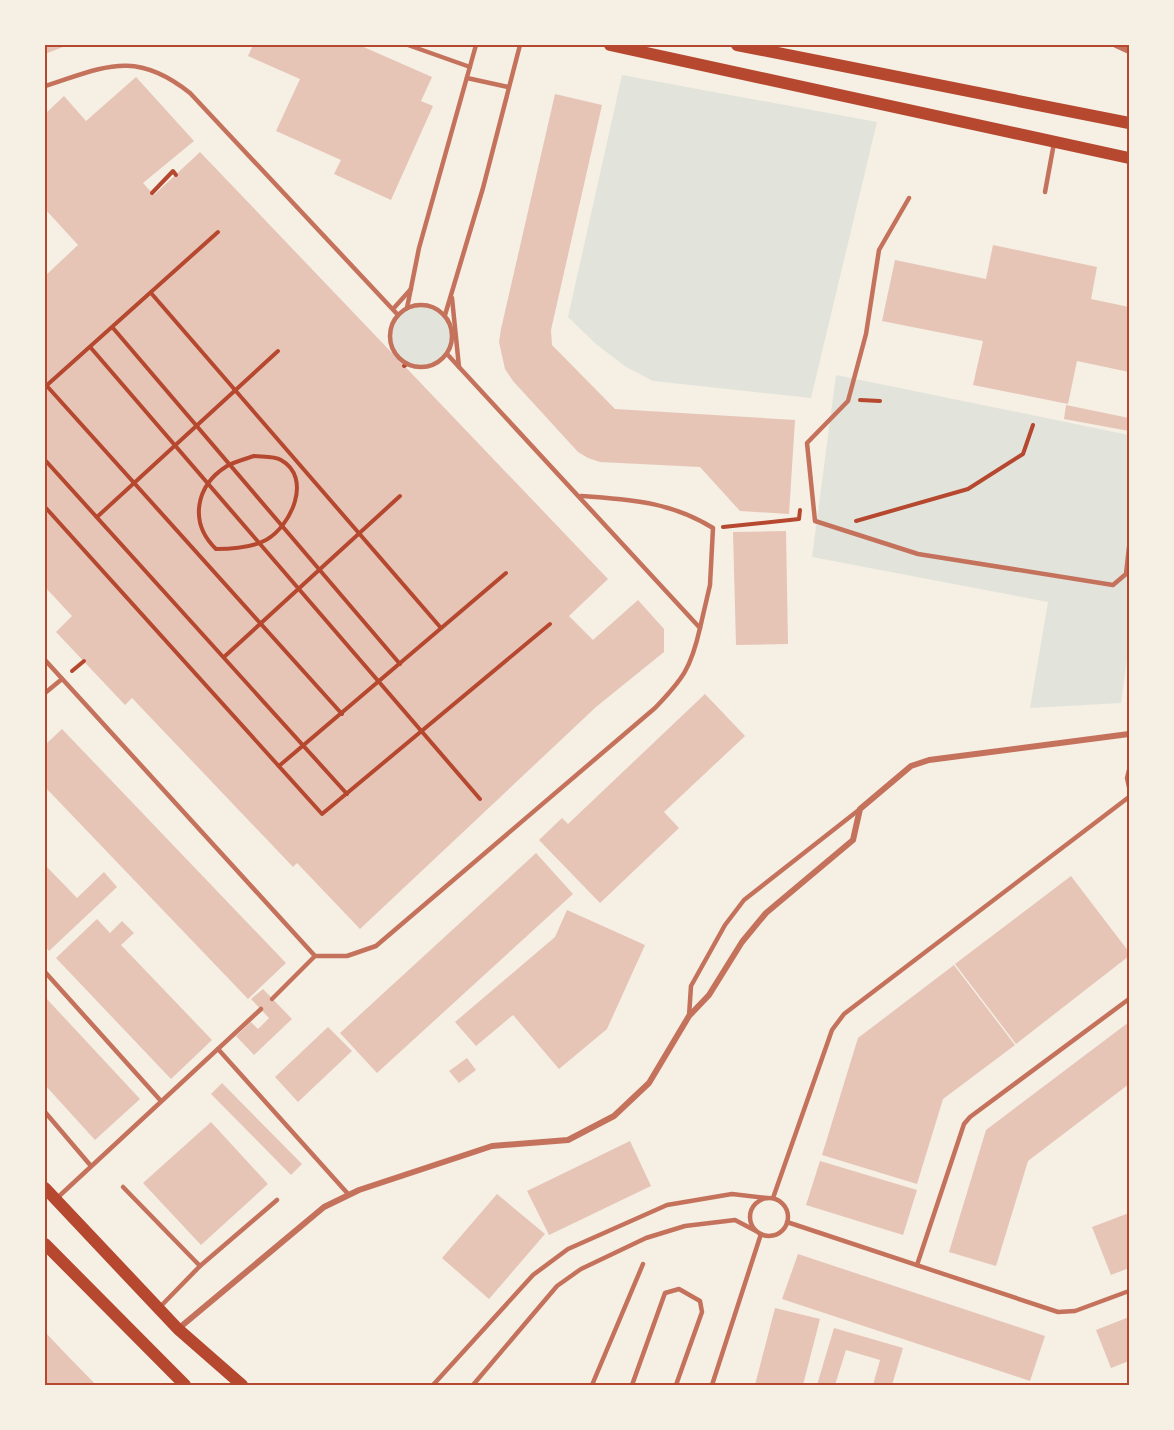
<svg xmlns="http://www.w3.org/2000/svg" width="1174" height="1430" viewBox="0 0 1174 1430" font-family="'Open Sans',sans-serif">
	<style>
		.green { fill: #e2e4dc }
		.building { fill: #e6c5b7 }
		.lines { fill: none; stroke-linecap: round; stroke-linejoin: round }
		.path { stroke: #b5482f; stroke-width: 4 }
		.service { stroke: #c5725c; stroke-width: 4.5 }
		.minor { stroke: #c5725c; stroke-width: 6 }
		.secondary { stroke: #b5482f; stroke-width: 12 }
		.neatline { fill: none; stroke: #b5482f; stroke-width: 2 }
	</style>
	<rect width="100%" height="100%" fill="#f6efe4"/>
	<g class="green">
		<path d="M622,75L877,122L811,398L653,381L626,367L596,344L568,317Z"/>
		<circle cx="421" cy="336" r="31"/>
		<path d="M836,375L1129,435V645L1121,703L1030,708L1048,602L812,557Z"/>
	</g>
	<g class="building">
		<path d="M45,45H68L45,54Z"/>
		<path d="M253,45H359L432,77L421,101L433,106L391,200L334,174L341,160L276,131L300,79L248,56Z"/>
		<path d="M136,77L194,141L143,183L154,195L200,152L608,579L569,616L593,640L638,600L664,629V652L596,707L360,929L297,863L293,867L132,698L125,705L56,632L72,616L45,587V276L78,245L45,209V114L64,96L86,121Z"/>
		<path d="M555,94L602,105L551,330L552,345L615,409L795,420L789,514L740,511L700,467L600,462L588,458L578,452L513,381L505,369L499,342L501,329Z"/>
		<path d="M993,245L1097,267L1091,299L1129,307V372L1077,361L1068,404L973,385L983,341L882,321L895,260L986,279Z"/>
		<path d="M1066,405L1129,418V431L1064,419Z"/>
		<path d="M786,531L788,644L736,645L733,532Z"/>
		<path d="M705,694L745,736L664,812L679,828L600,903L539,840L562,818L568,824Z"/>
		<path d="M62,729L286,963L248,999L45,787V745Z"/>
		<path d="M536,853L573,894L377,1073L340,1033Z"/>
		<path d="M45,865L77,898L104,872L117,887L49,951L45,946Z"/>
		<path d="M1071,876L1129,952V956L1016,1044L955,964Z"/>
		<path d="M567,910L645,945L607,1029L559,1069L513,1015L476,1046L455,1022L555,937Z"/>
		<path d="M97,919L110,933L122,921L134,933L121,945L212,1040L171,1079L56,958Z"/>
		<path d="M954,965L1015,1045L943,1099L917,1184L822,1155L858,1038Z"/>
		<path d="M263,989L292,1019L254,1055L236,1036L251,1022L258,1029L269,1018L251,999Z"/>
		<path d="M45,997L140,1099L95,1140L45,1085Z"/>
		<path d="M1129,1022V1084L1028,1161L996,1266L949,1252L986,1130Z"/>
		<path d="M328,1027L352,1051L298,1102L275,1077Z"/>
		<path d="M467,1058L476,1070L459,1083L449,1071Z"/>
		<path d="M222,1083L302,1164L291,1175L211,1094Z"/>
		<path d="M211,1122L268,1184L201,1245L143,1183Z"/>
		<path d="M630,1141L651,1186L549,1235L527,1191Z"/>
		<path d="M820,1161L917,1190L903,1235L806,1205Z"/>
		<path d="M497,1194L545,1234L489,1299L442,1258Z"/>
		<path d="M1129,1213V1268L1111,1275L1092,1227Z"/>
		<path d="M798,1254L1045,1336L1030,1381L782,1299Z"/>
		<path d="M775,1308L820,1319L803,1385H755Z"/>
		<path d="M1129,1317V1361L1111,1368L1096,1330Z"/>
		<path d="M834,1328L903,1348L892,1385H873L880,1360L846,1350L835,1385H817Z"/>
		<path d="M45,1332L62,1350L96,1385H45Z"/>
	</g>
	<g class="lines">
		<g class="path">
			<path d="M152,193L173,171L176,175"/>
			<path d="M151,293L441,628"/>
			<path d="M113,328L400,664"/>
			<path d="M91,348L480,799"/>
			<path d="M404,366L407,364"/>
			<path d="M46,385L342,714"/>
			<path d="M46,386L218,232"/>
			<path d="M860,400L880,401"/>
			<path d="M254,456C262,457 274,456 281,460C313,478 291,526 266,540C251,548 233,549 216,549C189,523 195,486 227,466C234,462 245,459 254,456Z"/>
			<path d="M45,460L347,794"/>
			<path d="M45,507L322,814L550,624"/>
			<path d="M97,517L278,351"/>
			<path d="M856,521L968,489L1023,454L1033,425"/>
			<path d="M723,527L799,519L800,510"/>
			<path d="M224,657L400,496"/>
			<path d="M72,671L84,661"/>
			<path d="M279,766L506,573"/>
		</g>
		<g class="service">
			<path d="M408,45L470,67"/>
			<path d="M467,78L508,87"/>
			<path d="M45,86C105,67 135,49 190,93L398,315"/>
			<path d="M1045,192L1054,143"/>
			<path d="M909,198L879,250L866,334L848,401L807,443L815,521L918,554L1113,585L1126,574L1129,547"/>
			<path d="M452,298L459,367"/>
			<circle cx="421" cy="336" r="31"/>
			<path d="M407,308L419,248L476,45"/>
			<path d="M393,309L411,289"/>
			<path d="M445,315L483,188L520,45"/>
			<path d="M581,496C631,500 669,501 713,528L710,585L700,628"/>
			<path d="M45,660L315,956H347L376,946L655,708C683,679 691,668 700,628L447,354"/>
			<path d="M45,693L62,679"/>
			<path d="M1129,770L1127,778L1129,787"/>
			<path d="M45,972L161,1101"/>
			<path d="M272,999L315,956"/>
			<path d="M689,1016L691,986L725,925L744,900L860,809"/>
			<path d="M218,1049L349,1195"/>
			<path d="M45,1112L91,1166"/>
			<path d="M123,1187L200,1266"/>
			<circle cx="769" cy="1217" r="19"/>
			<path d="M773,1198L832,1030L844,1014L1129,797"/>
			<path d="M56,1199L261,1009"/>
			<path d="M787,1222L1058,1312L1075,1311L1129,1291"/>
			<path d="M917,1265L964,1124L970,1117L1129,999"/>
			<path d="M160,1307L200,1266L277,1200"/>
			<path d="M433,1385L533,1275L568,1249L667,1205L732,1194L767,1198"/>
			<path d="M473,1385L557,1286L581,1269L646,1238L685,1226L735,1220L756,1231"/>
			<path d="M592,1385L643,1264"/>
			<path d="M632,1385L665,1293L679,1289L700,1301L702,1312L676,1385"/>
			<path d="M712,1385L761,1234"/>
		</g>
		<g class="minor">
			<path d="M1116,45L1129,51"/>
			<path d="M178,1329L324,1207L359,1190L492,1146L568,1140L614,1116L649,1083L689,1016L709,995L742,942L766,913L853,840L860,809L911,766L929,760L1129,734"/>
		</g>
		<g class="secondary">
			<path d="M610,45L1129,158"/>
			<path d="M737,45L1129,123"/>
			<path d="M45,1188L178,1329L242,1385"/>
			<path d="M45,1244L185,1385"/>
		</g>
	</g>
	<rect width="1174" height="1430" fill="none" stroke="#f6efe4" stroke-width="93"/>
	<rect x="46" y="46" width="1082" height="1338" class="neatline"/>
</svg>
